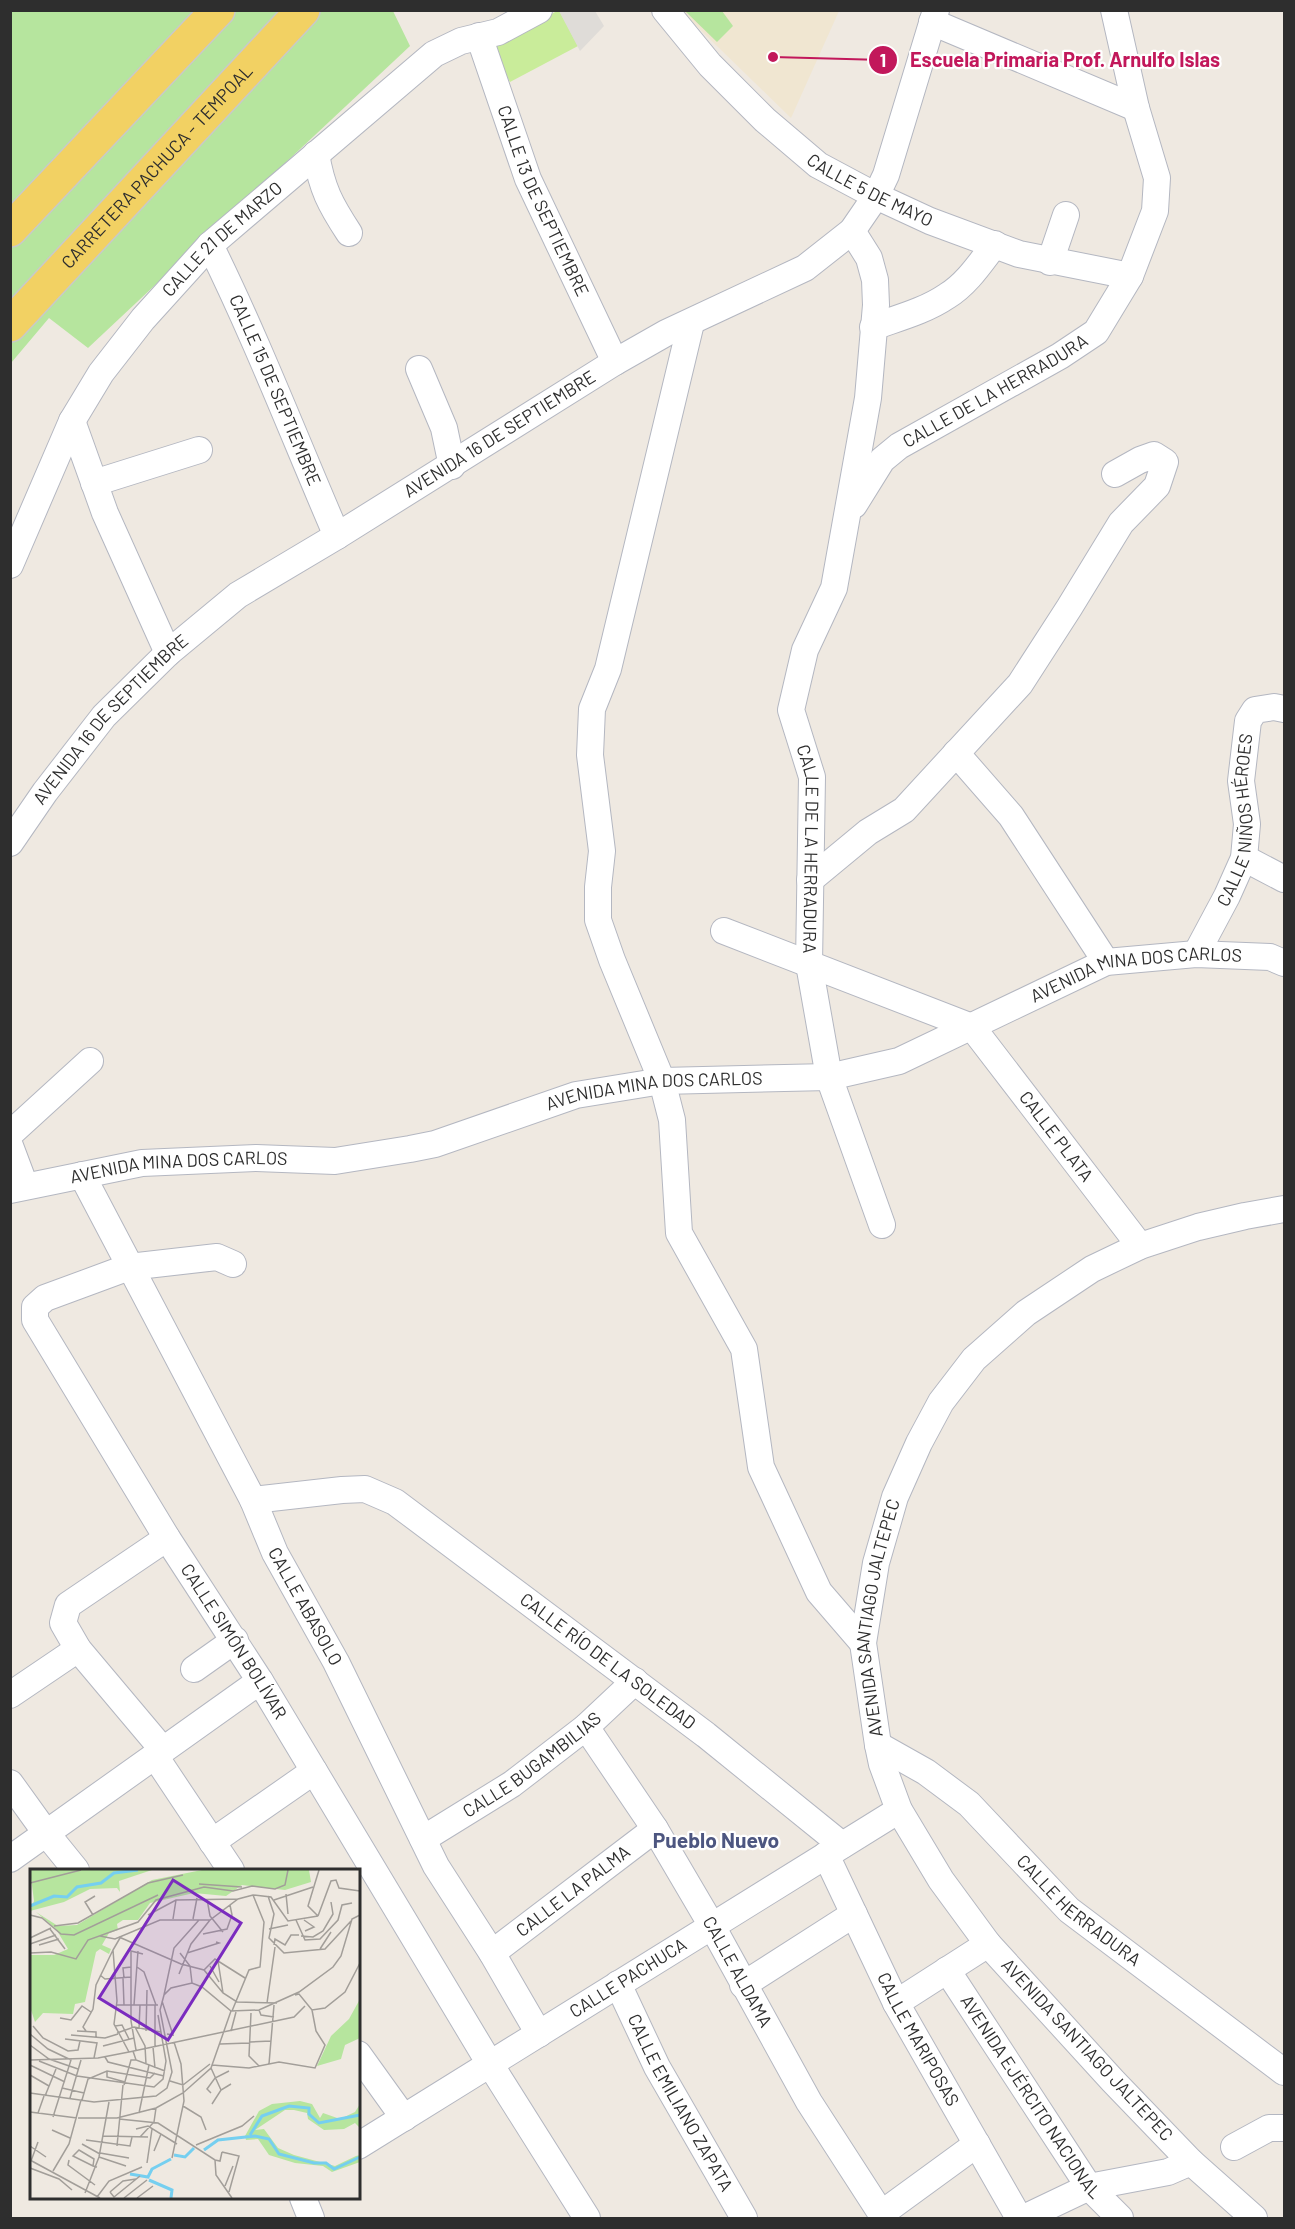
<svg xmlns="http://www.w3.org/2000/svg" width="1295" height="2229" viewBox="0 0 1295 2229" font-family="Barlow,sans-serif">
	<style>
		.education { fill: #f0e6d1 }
		.green { fill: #b6e59e }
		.pitch { fill: #c9ec9a }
		.plaza { fill: #dfdcd8 }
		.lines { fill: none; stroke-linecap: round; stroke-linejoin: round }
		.minor-casing { stroke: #b4b7c1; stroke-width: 28 }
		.major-casing { stroke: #c9c9c9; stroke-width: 36 }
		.minor { stroke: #fff; stroke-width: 26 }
		.major { stroke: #f2d163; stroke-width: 33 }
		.labels { text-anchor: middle; stroke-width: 4.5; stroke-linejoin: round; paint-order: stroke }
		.street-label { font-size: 18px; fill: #2e2e2e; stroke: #fff }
		.quarter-label { font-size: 21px; font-weight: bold; fill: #4d5680; stroke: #fff }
		.inset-river { fill: none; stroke: #75cff0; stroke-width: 3 }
		.inset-road { fill: none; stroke: #a29e99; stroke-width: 1.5 }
		.view { fill: #7b2cbf; fill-opacity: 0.15; stroke: #7b2cbf; stroke-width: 3 }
		.inset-edge { fill: none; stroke: #2e2e2e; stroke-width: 3 }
		.leader { fill: none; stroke: #c2185b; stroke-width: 2 }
		.callout-dot { fill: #c2185b; stroke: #fff; stroke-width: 2 }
		.mark-label { font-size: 18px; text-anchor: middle; font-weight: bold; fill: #fff }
		.callout-label { font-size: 20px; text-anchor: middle; font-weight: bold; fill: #c2185b; stroke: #fff; stroke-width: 4.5; stroke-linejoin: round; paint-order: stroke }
	</style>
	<rect width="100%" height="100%" fill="#efe9e1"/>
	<path class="education" d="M681,11H839L791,118Z"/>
	<g class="green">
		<path d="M688,10L722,11L733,26L717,42L686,12Z"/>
		<path d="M11,11H393L410,46L88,348L49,318L11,363Z"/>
	</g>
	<path class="pitch" d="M559,10L578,46L510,82L491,46Z"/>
	<path class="plaza" d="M559,11H595L604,26L580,51Z"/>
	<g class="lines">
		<defs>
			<g id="minor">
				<path id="s1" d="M665,10L710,65L765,120L818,165L876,196L930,221L1019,254L1130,276"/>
				<path d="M932,22L1136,108"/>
				<path id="s2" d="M479,36L528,179L615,362"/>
				<path d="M316,154C322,189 330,204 349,233"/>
				<path id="s3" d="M852,231L869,258L875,280L876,305L868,398L834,588L805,650L791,710L812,777L809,964L829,1077L882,1225"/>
				<path id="s4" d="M210,245C257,340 295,439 337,536"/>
				<path d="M1050,262L1066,215"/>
				<path d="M691,323L608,669L592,709L590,755L602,851L598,887V920L612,960L662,1081L672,1120L679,1233L744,1349L761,1467L819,1592L863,1643"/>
				<path d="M873,327C898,318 925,311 947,296C967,284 981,262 995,244"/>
				<path d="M419,369L444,428L452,466"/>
				<path d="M72,421L105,513L168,653"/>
				<path d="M94,483L199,450"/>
				<path id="s5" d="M854,505L882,460L899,446L1060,356L1096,332L1130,276L1155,211L1157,178L1136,108L1114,10"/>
				<path id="s6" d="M10,565L72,421L101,373L143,319L210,245L434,54L461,41L498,32L539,10"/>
				<path d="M956,753L1011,816L1106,962"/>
				<path id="s7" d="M10,843L45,792L104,716L168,653L238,595L337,536L615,362L666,333L805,268L852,231L876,196L886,175L936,10"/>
				<path d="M1244,858L1284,879"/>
				<path d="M810,880L868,832L904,810L1020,684L1069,608L1121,523L1157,486L1165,462L1154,455L1140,460L1115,474"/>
				<path id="s8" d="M724,931L972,1027L1140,1246"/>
				<path id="s9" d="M1196,954L1227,896L1244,858L1247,824L1241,781L1248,721L1255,710L1274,707L1284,709"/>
				<path d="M10,1134L90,1061"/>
				<path d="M10,1146L25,1186"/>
				<path id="s10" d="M82,1175L253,1500L275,1553L336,1662L436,1866L492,1953L539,2034"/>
				<path id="s11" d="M10,1190L142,1163L256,1158L335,1161L410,1149L435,1144L576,1095L662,1081L829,1077L899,1061L1106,962L1196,954L1270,957L1284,963"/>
				<path id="s12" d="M233,1264L217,1257L129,1267L45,1298L35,1307V1320L167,1538L260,1681L490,2064L587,2218"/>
				<path id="s13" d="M253,1500L342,1490L365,1489L395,1502L706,1735L842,1845"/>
				<path d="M194,1669L235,1640"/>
				<path d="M10,1695L78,1649"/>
				<path id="s14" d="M586,1727L655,1829L712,1926L809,2102L884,2218"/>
				<path id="s15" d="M878,1745L926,1772L969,1804L1069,1910L1284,2072"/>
				<path d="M163,1750L78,1649L63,1623L68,1605L167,1538"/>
				<path d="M155,1756L231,1870"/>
				<path d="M10,1783L46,1833L76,1870"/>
				<path id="s16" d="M423,1839L512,1784L586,1727L635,1681"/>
				<path d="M212,1842L314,1771"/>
				<path id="s17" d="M826,1855L896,2003L1019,2218"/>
				<path d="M10,1859L260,1681"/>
				<path id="s18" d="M492,1953L655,1829"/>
				<path id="s19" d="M947,1970L1089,2187L1120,2218"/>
				<path id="s20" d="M618,1984L657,2067L744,2218"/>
				<path d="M743,1985L854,1914"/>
				<path d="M896,2003L988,1944"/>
				<path d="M358,2054L404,2118"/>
				<path id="s21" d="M358,2146L899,1810"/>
				<path d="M1234,2147L1269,2128H1284"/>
				<path d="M303,2198L311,2218"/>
				<path d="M881,2214L977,2144"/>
				<path d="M1024,2218L1089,2187L1168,2172L1191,2162"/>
				<path id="s22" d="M1254,2218L1191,2162L1113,2081L988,1944L941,1880L899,1810L882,1764L878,1745L863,1643L876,1563L895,1497L919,1443L941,1402L974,1359L1026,1313L1092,1269L1140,1246L1198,1227L1245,1216L1284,1209"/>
			</g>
			<g id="major">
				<path d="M10,230L218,10"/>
				<path id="s23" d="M10,325L303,10"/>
			</g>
		</defs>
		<use href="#minor" class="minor-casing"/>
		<use href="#major" class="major-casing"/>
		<use href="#minor" class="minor"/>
		<use href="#major" class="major"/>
	</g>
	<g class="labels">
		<g class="street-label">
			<text dy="6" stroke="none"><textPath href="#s23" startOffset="216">CARRETERA PACHUCA - TEMPOAL</textPath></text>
			<text dy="6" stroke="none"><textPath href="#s1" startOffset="276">CALLE 5 DE MAYO</textPath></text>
			<text dy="6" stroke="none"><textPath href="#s2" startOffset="177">CALLE 13 DE SEPTIEMBRE</textPath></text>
			<text dy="6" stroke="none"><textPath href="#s6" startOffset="394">CALLE 21 DE MARZO</textPath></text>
			<text dy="6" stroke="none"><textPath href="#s4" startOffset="159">CALLE 15 DE SEPTIEMBRE</textPath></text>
			<text dy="6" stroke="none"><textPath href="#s5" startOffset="186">CALLE DE LA HERRADURA</textPath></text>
			<text dy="6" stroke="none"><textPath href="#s7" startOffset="646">AVENIDA 16 DE SEPTIEMBRE</textPath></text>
			<text dy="6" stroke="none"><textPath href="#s7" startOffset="160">AVENIDA 16 DE SEPTIEMBRE</textPath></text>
			<text dy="6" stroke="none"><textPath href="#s9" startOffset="144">CALLE NIÑOS HÉROES</textPath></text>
			<text dy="6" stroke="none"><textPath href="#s3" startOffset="638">CALLE DE LA HERRADURA</textPath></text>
			<text dy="6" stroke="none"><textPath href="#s11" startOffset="1161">AVENIDA MINA DOS CARLOS</textPath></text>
			<text dy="6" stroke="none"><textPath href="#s11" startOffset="657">AVENIDA MINA DOS CARLOS</textPath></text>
			<text dy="6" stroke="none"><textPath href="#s8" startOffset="404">CALLE PLATA</textPath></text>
			<text dy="6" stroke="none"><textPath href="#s11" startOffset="171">AVENIDA MINA DOS CARLOS</textPath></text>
			<text dy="6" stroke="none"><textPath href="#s10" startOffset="486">CALLE ABASOLO</textPath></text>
			<text dy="6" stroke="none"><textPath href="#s22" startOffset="741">AVENIDA SANTIAGO JALTEPEC</textPath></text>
			<text dy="6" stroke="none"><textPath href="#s12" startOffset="600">CALLE SIMÓN BOLÍVAR</textPath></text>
			<text dy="6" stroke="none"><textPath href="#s13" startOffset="411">CALLE RÍO DE LA SOLEDAD</textPath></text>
			<text dy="6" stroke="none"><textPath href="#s16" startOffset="132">CALLE BUGAMBILIAS</textPath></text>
			<text dy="6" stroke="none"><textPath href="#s18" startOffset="102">CALLE LA PALMA</textPath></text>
			<text dy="6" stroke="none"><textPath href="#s15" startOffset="262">CALLE HERRADURA</textPath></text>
			<text dy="6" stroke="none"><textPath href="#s14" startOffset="288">CALLE ALDAMA</textPath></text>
			<text dy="6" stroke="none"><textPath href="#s21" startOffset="318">CALLE PACHUCA</textPath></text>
			<text dy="6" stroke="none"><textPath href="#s17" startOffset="206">CALLE MARIPOSAS</textPath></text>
			<text transform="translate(1087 2050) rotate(47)" y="6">AVENIDA SANTIAGO JALTEPEC</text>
			<text dy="6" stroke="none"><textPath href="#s19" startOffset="152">AVENIDA EJÉRCITO NACIONAL</textPath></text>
			<text dy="6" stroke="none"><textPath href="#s20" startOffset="134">CALLE EMILIANO ZAPATA</textPath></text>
		</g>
		<g class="quarter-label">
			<text x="716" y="1848">Pueblo Nuevo</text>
		</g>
	</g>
	<g transform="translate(30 1869)">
		<rect width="330" height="330" fill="#efe9e1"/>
		<path d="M0,1H122L89,12L90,23L87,19L60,20L34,33L0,42L4,32ZM172,1H279L281,13L255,21L212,16L196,27L164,24L120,34L108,51H93L87,55L88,61L79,64L72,76L81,80L79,85L70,80L66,83L55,133L45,135L43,145L13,144L5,153L0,138V86H24L38,80L26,60L6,43L28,57L47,56L122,11ZM330,130V169L315,176L311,190L287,197L301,167L319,150ZM270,232L282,235L290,249L293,244L310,250L325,243L330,235V259L325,254L314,260L294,261L278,250L277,244L264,241H255L225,261L234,260L248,279L264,286L305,297L326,287L330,286V293L302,303L293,297L265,294L239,286L228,270L216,271L215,267L229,242L242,235Z" fill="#b6e59e"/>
		<path class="inset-river" d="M0,37L24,27L37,28L47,18L71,14L84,4L108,1M220,266L232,247L259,237L279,239V245L289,254L330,246M174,281L188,271L225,267L239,270L249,285L284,294H296L304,300L330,288M144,286L155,288L164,279M100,305L118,308L122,300L141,290M119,311L142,321L141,329"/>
		<path class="inset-road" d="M0,14L51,1M169,15L212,18M256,25L258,45M238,27L244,45L239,69L254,84L295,80L321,52M177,30L180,47L193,63M244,31L283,18M0,46L12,49L31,65L44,66L128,26M63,46L55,33L65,27M118,46L146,31L208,30M288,47L301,12L306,11L309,19L330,22M288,47L278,37L289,1M143,50L146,31M163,50L167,29M266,51L275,71L290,70L308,51L312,36L322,34M274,51L284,58L275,62M24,57L48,54L118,14L153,6M20,60L35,80M239,60L258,56M173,65L197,60L202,46L200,36M70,67L85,70L130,51H180L208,30L223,26L241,28L258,52L288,47M271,67L283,68L293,62L303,45L301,33M89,68L151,95L174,101L193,124L207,133L247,134M0,69L21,59M90,69L83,81L87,132L84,155L99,183M0,75L26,66M9,76L29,70M244,76L245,70L255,76L261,66H269M290,80L301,63M0,84L21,83L46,90L58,71L108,53L126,31L174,18L203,22L222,17L245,20L255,16L258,1M150,84L160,97L162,114M157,84L189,74L186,73M188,92L215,109M188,92L193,124M180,97L189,113M107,98L114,103L126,136M174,101L185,90L188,92M149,105L161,75L180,51M70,106L75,110L101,108M93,109L94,136M94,109L93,99L101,98M134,126L144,79L169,51M265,126L269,125L282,141L295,139L315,123L330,94M132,132L143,166L137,165M237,134L245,78M87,136H128M104,136L108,82M125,136V177M229,141L231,146L244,148M202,142L219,101L230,98L234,53L223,26M221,144L219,187L229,197M30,149L41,151L52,137L61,143M3,157L13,169L38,182L48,181L50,172M85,157L92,156L99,170M105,158L115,177L116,195M109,160L110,136M47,162L66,163V168M56,162L53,158L63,140L66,116L83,81M116,162L117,121M201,162L206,143M87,164L104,158L131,163M0,165L18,180L41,191L23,248M41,166L75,169L88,165M35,170L67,174L64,189M220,173L241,172M190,175L219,174M0,176L19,190L48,200M73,177L104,169M123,178L125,199M106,181L101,152V82L113,85M103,182L106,191L135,202M75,188L78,193L134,207M0,191L68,189L99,183L264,148L275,137M9,192L47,207L124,218L133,210L136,192L128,146M239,195L244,136M0,196L35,213M182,196L219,199L249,193L285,199L295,176L286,162L282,141M181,199L191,221M77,202V208L95,213M0,206L19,217M140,212L153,216L180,195M94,216L101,191H106M32,219L54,224M0,224L64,233L126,227L137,219L142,203L130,141L134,126L141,119L162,114L172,118L201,142L229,141L269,123L303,98L311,87L322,50L330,46M181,224L177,220L185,209L199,202M15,227L26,200M40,229L51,191M52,231L58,210L77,202L120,209L125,204M182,235L191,221L201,215M153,237L171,248L176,261M0,243L47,249M8,244L14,227M109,244L119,196M48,249H87L126,239L153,224L181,199L201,142M89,250L128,254L185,291L190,292L192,283M106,260L118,257L147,275M22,261L40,269M73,267L118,268M110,268L124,253L126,239M56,271L100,277L102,268M52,275L70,285M166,276L212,257L224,247M0,277L16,288M87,277L93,216M124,282L131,265M192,283L209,287L199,323M70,284L99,289M69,288L96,297M142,289L154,232L151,195L144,173M0,291L70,329M39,291L38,296L65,316M185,291L186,306L202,329M1,292L8,273M117,294L122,260M63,297L64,290L49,281L43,287L63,297L67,298M0,299L29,310L42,321M23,302L39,275L51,231M195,317L203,297M80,323L84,328L110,307M80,323L93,312L106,310M55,324L69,288L79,233M67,328L79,312L112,298M94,329L117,311M107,329L123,317"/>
		<path class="view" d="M143,11L211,54L138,171L69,129Z"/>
		<rect width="330" height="330" class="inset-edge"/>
	</g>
	<path class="leader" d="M773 57L883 60"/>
	<g class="callout-dot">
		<circle cx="773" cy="57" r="6"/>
		<circle cx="883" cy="60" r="15"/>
	</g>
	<g class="mark-label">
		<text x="883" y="67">1</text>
	</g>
	<g class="callout-label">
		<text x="1065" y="67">Escuela Primaria Prof. Arnulfo Islas</text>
	</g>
	<rect width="1295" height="2229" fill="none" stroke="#2e2e2e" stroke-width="24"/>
</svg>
